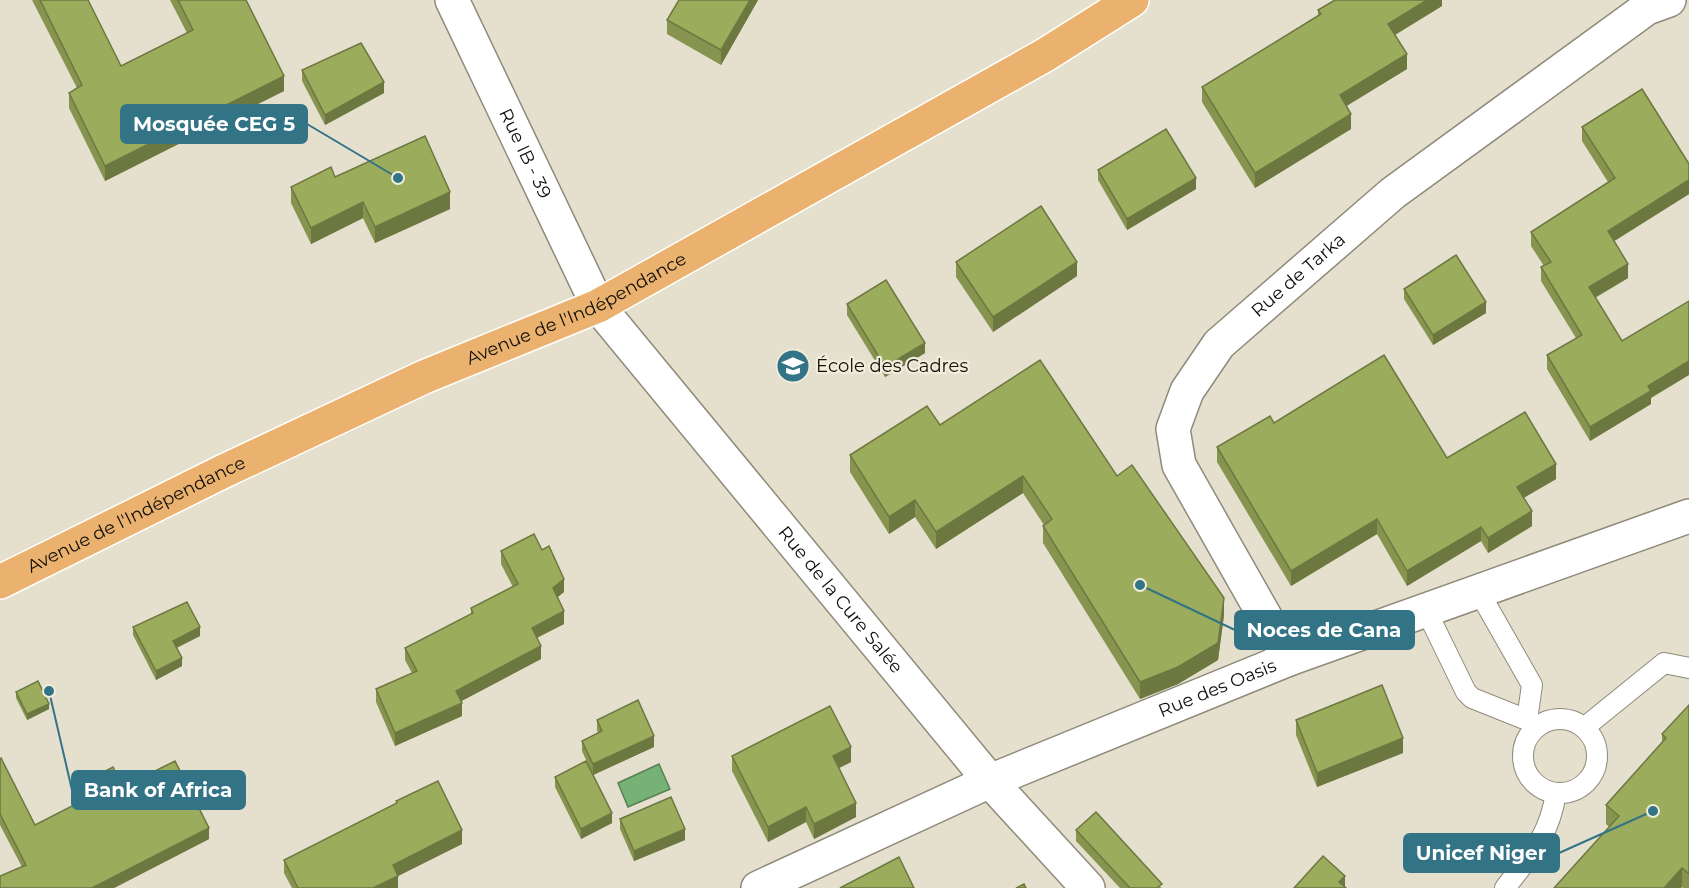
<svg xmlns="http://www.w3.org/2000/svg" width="1689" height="888" viewBox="0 0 1689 888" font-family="Montserrat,sans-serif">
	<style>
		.water { fill: #76b175; stroke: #588055; stroke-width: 1.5 }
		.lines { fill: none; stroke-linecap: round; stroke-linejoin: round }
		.service-casing { stroke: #8f8a7a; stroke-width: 22 }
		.minor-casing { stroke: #8f8a7a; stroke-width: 36 }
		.trunk-casing { stroke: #fff; stroke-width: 36 }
		.service { stroke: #fff; stroke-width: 20 }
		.minor { stroke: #fff; stroke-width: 33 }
		.trunk { stroke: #eab26e; stroke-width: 33 }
		.wall { fill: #869450 }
		.shaded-wall { fill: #6d7841 }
		.building { fill: #9cac5d; stroke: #6d7841; stroke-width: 1.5 }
		.labels { text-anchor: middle; stroke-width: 4.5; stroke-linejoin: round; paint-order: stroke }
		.street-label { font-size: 18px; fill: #110f0a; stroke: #f2eddb }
		.poi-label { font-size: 18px; fill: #110f0a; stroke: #f2eddb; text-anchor: start }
		.leader { fill: none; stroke: #327386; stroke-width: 2 }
		.callout-dot { fill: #327386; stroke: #f2eddb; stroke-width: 2 }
		.callout { fill: #327386; stroke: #327386; stroke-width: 2 }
		.callout-label { font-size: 20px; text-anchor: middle; font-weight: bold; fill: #fff }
	</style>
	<rect width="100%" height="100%" fill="#e5dfce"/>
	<path class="water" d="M659,764L670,789L628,807L618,783Z"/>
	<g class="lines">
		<defs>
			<g id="service">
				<path d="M1426,610L1466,692L1472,698L1527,720L1532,685L1479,592"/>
				<circle cx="1560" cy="756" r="37"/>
				<path d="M1585,727L1664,663L1689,668"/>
				<path d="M1505,888C1531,854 1549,837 1556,793"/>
			</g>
			<g id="minor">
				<path id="s1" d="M452,0L598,306L990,781L1088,888"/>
				<path id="s2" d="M1289,659L1179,465L1173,429L1187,391L1219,344L1393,193L1647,8L1669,0"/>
				<path id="s3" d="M758,888L990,781L1289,659L1689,516"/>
			</g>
			<g id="trunk">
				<path id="s4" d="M0,582L224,471L424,377L598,306L1045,55L1132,0"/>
			</g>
		</defs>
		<use href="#service" class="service-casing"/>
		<use href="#minor" class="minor-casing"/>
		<use href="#trunk" class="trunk-casing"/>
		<use href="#service" class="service"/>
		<use href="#minor" class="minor"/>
		<use href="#trunk" class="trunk"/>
	</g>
	<g class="wall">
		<path d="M32,0H88L121,66L187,33L170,0H246L284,91L105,181L69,108V93L77,88Z"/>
		<path d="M758,0L721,65L667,34V20Z"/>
		<path d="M1442,0V6L1395,35L1407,69L1346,106L1351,129L1255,188L1202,102V87L1318,16V10Z"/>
		<path d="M302,70L384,93L325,125L302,81Z"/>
		<path d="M1582,127L1689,164V194L1614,241L1628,278L1595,298L1651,398V404L1590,441L1547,369V355L1576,338L1541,281V267L1544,266L1531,246V232L1608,182L1582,141Z"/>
		<path d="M1098,170L1196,189L1127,230L1098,180Z"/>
		<path d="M335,177L450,209L375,243L363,218L311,244L291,203V187Z"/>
		<path d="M956,262L1077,276L993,332L956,277Z"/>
		<path d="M1404,289L1486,313L1433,345L1404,299Z"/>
		<path d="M847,304L925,353L885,377L847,315Z"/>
		<path d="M1274,423L1447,458L1556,479L1523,498L1532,526L1488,553L1481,541L1407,586L1377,534L1291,586L1217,462V447Z"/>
		<path d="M940,425L1117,476L1224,615L1218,660L1178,684L1140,699L1043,543V526L1044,525L1023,493L936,549L915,517L889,534L850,472V455Z"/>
		<path d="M501,551L564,592L557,597L564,624L537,638L541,659L461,701L462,716L395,746L376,702V689L412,673L405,660V648L471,614V608L513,587L501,564Z"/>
		<path d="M133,627L200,636L177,648L182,666L156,680L133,635Z"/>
		<path d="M16,692L49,709L27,720L16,698Z"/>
		<path d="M1689,705V888H1683L1606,824V805L1662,743V734Z"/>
		<path d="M597,720L654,747L593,775L582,751V741L598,733L597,730Z"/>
		<path d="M1296,720L1403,753L1317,787L1296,735Z"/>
		<path d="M732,756L851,762L839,768L856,817L814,839L806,822L768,842L732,771Z"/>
		<path d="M0,759L35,825L81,801L79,796V785L123,787L209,839L114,888H0L22,867L0,825Z"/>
		<path d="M555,777L612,823L581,839L555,787Z"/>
		<path d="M396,801L462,844L398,876V888H292L284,873V860L396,804Z"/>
		<path d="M620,819L685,840L634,861L620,829Z"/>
		<path d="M1076,830L1162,888H1120L1076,841Z"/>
	</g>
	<g class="shaded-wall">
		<path d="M750,0H758L721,65V50Z"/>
		<path d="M1427,0H1442V6L1388,39V24Z"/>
		<path d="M1407,54V69L1340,110V95Z"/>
		<path d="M284,76V91L105,181V166Z"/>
		<path d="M384,82V93L325,125V115Z"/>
		<path d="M1351,114V129L1255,188V173Z"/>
		<path d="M1196,178V189L1127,230V219Z"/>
		<path d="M1689,180V194L1608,245V231Z"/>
		<path d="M450,192V209L375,243V227Z"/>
		<path d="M363,202V218L311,244V228Z"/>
		<path d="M1077,262V276L993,332V317Z"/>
		<path d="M1628,264V278L1589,301V287Z"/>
		<path d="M1486,302V313L1433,345V335Z"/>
		<path d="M925,343V353L885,377V367Z"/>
		<path d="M1689,361V375L1651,398V404L1590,441V427L1648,386Z"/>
		<path d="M1556,464V479L1517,502V487Z"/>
		<path d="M1023,476V493L936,549V532Z"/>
		<path d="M915,500V517L889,534V517Z"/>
		<path d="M1532,511V526L1488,553V538Z"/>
		<path d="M1377,519V534L1291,586V571Z"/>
		<path d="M1481,527V541L1407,586V571Z"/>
		<path d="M564,579V592L553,601V588Z"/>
		<path d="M1224,598V615L1218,660L1178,684L1140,699V682Z"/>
		<path d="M564,611V624L532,640V628Z"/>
		<path d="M200,627V636L173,649V641Z"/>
		<path d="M541,646V659L456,704V691Z"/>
		<path d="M182,658V666L156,680V671Z"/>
		<path d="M462,703V716L395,746V733Z"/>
		<path d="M49,704V709L27,720V714Z"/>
		<path d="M654,736V747L593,775V764Z"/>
		<path d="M1403,738V753L1317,787V773Z"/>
		<path d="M851,747V762L833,771V756Z"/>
		<path d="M856,803V817L814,839V824Z"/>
		<path d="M806,807V822L768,842V827Z"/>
		<path d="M612,813V823L581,839V829Z"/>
		<path d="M209,828V839L114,888H92Z"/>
		<path d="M685,829V840L634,861V851Z"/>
		<path d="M462,830V844L398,876V888H373L393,865Z"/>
		<path d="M1682,868V887L1681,888H1664Z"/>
		<path d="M1345,876V888L1339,882Z"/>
	</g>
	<g class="building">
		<path d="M40,0H88L121,66L193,30L178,0H246L284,76L105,166L69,93L82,85Z"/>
		<path d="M679,0H750L721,50L667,20Z"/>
		<path d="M1335,0H1427L1388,24L1407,54L1340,95L1351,114L1255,173L1202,87L1321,14L1318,10Z"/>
		<path d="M361,43L384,82L325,115L302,70Z"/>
		<path d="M1642,89L1689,164V180L1608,231L1628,264L1589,287L1622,341L1689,301V361L1648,386L1651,391L1590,427L1547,355L1582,335L1541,267L1551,262L1531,232L1615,178L1582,127Z"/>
		<path d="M1166,129L1196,178L1127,219L1098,170Z"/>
		<path d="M425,136L450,192L375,227L363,202L311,228L291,187L331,167L335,177Z"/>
		<path d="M1041,206L1077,262L993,317L956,262Z"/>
		<path d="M1456,255L1486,302L1433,335L1404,289Z"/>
		<path d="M886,280L925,343L885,367L847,304Z"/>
		<path d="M1384,355L1447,458L1525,412L1556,464L1517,487L1532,511L1488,538L1481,527L1407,571L1377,519L1291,571L1217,447L1270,416L1274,423Z"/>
		<path d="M1040,360L1117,476L1132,465L1224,598L1218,643L1178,667L1140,682L1043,526L1052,519L1023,476L936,532L915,500L889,517L850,455L927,406L940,425Z"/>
		<path d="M534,534L542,550L549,546L564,579L553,588L564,611L532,628L541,646L456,691L462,703L395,733L376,689L417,671L405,648L473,613L471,608L518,584L501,551Z"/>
		<path d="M187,602L200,627L173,641L182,658L156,671L133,627Z"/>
		<path d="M38,681L49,704L27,714L16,692Z"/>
		<path d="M1382,685L1403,738L1317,773L1296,720Z"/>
		<path d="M638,700L654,736L593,764L582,741L602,731L597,720Z"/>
		<path d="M1689,705V874L1682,868L1664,888H1554L1619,816L1606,805L1666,738L1662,734Z"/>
		<path d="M830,706L851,747L833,756L856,803L814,824L806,807L768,827L732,756Z"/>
		<path d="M1,758L35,825L86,799L79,785L113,767L123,787L175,761L209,828L92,888H0V876L26,865L0,814V759Z"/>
		<path d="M586,761L612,813L581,829L555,777Z"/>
		<path d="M438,781L462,830L393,865L398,876L373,888H298L284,860L397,803L396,801Z"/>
		<path d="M671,797L685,829L634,851L620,819Z"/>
		<path d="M1096,812L1162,884L1157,888H1130L1076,830Z"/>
		<path d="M1323,856L1345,876L1339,882L1346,888H1294Z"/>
		<path d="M899,857L914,888H840Z"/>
		<path d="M1024,884L1026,888H1016Z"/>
	</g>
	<defs>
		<symbol id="university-disc" viewBox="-11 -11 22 22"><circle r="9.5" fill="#327386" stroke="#f2eddb"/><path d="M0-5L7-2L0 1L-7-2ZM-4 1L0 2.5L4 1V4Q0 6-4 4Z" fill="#fff"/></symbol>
	</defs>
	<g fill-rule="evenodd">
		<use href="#university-disc" x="774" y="347" width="38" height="38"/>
	</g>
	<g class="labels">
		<g class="street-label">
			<text dy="6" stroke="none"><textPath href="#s1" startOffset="170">Rue IB - 39</textPath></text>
			<text dy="6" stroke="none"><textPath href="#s2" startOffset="462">Rue de Tarka</textPath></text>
			<text dy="6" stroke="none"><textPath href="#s4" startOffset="638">Avenue de l'Indépendance</textPath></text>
			<text dy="6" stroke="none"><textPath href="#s4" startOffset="152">Avenue de l'Indépendance</textPath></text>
			<text dy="6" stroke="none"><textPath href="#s1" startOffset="720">Rue de la Cure Salée</textPath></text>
			<text dy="6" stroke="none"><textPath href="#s3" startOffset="501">Rue des Oasis</textPath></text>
		</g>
		<g class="poi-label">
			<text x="816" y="372">École des Cadres</text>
		</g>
	</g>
	<path class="leader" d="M398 178L307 124M1140 585L1235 630M49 691L72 790M1653 811L1559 853"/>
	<g class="callout-dot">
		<circle cx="398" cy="178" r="6"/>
		<circle cx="1140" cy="585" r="6"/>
		<circle cx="49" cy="691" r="6"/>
		<circle cx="1653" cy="811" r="6"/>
	</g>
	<g class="callout">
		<rect x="121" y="105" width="186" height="38" rx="6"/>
		<rect x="1235" y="611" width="179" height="38" rx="6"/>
		<rect x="72" y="771" width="173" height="38" rx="6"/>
		<rect x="1404" y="834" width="155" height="38" rx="6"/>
	</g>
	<g class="callout-label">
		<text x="214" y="131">Mosquée CEG 5</text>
		<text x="1324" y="637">Noces de Cana</text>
		<text x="158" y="797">Bank of Africa</text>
		<text x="1481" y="860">Unicef Niger</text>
	</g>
</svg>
